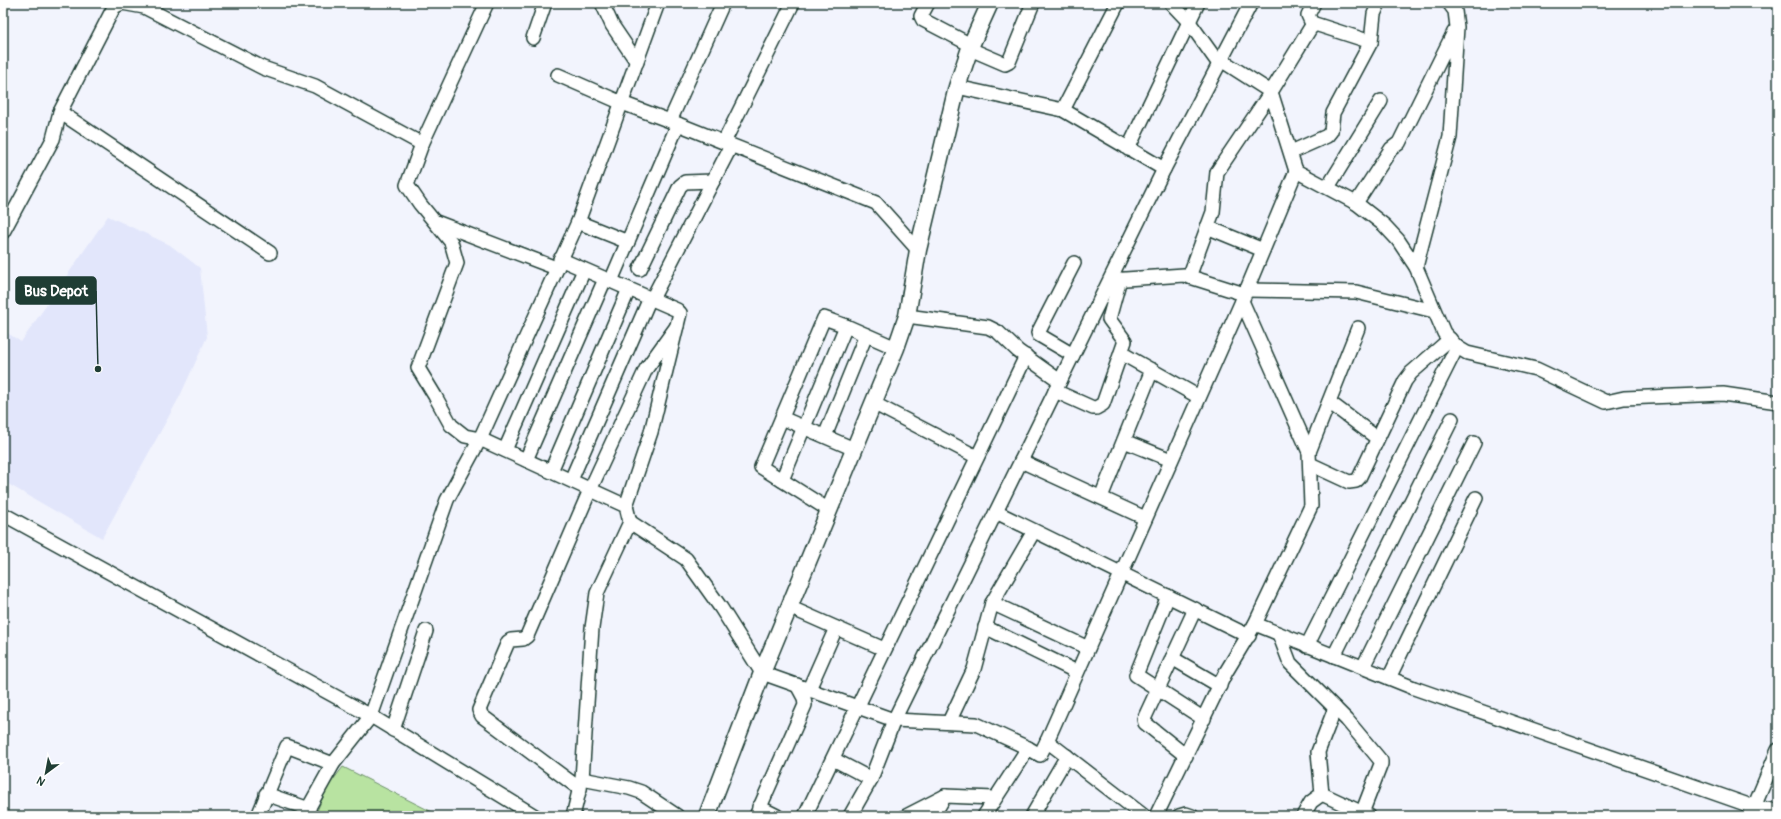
<svg xmlns="http://www.w3.org/2000/svg" width="1781" height="819" viewBox="0 0 1781 819" font-family="Pangolin,sans-serif">
	<style>
		.built { fill: #e2e6fb }
		.green { fill: #b8e3a1; stroke: #6c906a }
		.lines { fill: none; stroke-linecap: round; stroke-linejoin: round }
		.minor-casing { stroke: #1f3d34; stroke-width: 16 }
		.tertiary-casing { stroke: #1f3d34; stroke-width: 19 }
		.minor { stroke: #fff; stroke-width: 13 }
		.tertiary { stroke: #fff; stroke-width: 16 }
		.leader { fill: none; stroke: #1f3d34; stroke-width: 1.5 }
		.callout-dot { fill: #1f3d34; stroke: #fff; stroke-width: 1.5 }
		.callout { fill: #1f3d34; stroke: #1f3d34; stroke-width: 1.5 }
		.callout-label { font-size: 15px; text-anchor: middle; font-weight: bold; fill: #fff }
	</style>
	<rect width="100%" height="100%" fill="#f2f4fd"/>
	<filter id="ink" filterUnits="userSpaceOnUse"><feTurbulence type="fractalNoise" baseFrequency=".025" numOctaves="2"/><feDisplacementMap in="SourceGraphic" scale="8" xChannelSelector="R" yChannelSelector="G"/><feConvolveMatrix kernelMatrix="1 2 1 2 8 2 1 2 1" color-interpolation-filters="sRGB"/></filter>
	<g filter="url(#ink)">
		<path class="built" d="M108,216L170,245L200,268L207,337L180,396L102,538L3,481V330L21,342Z"/>
		<path class="green" d="M343,767L440,816H315L326,789Z"/>
		<g class="lines">
			<defs>
				<g id="minor">
					<path d="M487,3L422,144L407,185L420,204L451,242L457,263L418,368L435,396L451,425L465,436L480,439L626,506L630,522L686,559L721,608L762,673L894,720L976,724L1028,748L1040,755L1047,741L1144,816"/>
					<path d="M602,3L612,25L637,62"/>
					<path d="M928,3L921,16L923,20L971,45"/>
					<path d="M1171,3L1189,22L1219,64"/>
					<path d="M1313,26L1308,15L1314,3"/>
					<path d="M533,38L545,3"/>
					<path d="M970,49L1005,64L1009,62L1033,3"/>
					<path d="M558,75L622,103L678,124L876,203L918,250"/>
					<path d="M957,87L1063,110L1164,169"/>
					<path d="M1063,110L1118,3"/>
					<path d="M60,112L270,253"/>
					<path d="M670,121L723,3"/>
					<path d="M724,142L793,3"/>
					<path d="M1128,149L1198,3"/>
					<path d="M1291,152L1327,136L1331,131L1333,113L1371,42L1374,14L1379,3"/>
					<path d="M1296,171L1356,203L1384,225L1398,240L1416,267L1444,333L1457,347L1467,353L1536,369L1606,402L1624,398L1723,394L1778,402"/>
					<path d="M1328,187L1381,101"/>
					<path d="M1356,203L1391,149L1399,143L1454,32"/>
					<path d="M436,222L556,268"/>
					<path d="M578,222L628,242"/>
					<path d="M1207,227L1263,250"/>
					<path d="M3,232L53,139L60,112L114,7L122,3L144,7L263,68L315,86L422,144"/>
					<path d="M560,259L677,310L680,313L651,432L626,506"/>
					<path d="M1416,267L1450,137L1457,27L1455,11L1449,3"/>
					<path d="M640,269L680,186L685,182L713,181"/>
					<path d="M1189,277L1213,212L1217,172L1271,92L1311,27L1315,24L1371,42"/>
					<path d="M1111,280L1184,275L1244,294"/>
					<path d="M611,281L678,124"/>
					<path d="M1246,290L1356,292L1434,311"/>
					<path d="M652,299L731,146"/>
					<path d="M907,316L988,327L998,332L1018,351L1060,381"/>
					<path d="M1121,353L1199,397"/>
					<path d="M1073,355L1039,335L1038,333L1074,263"/>
					<path d="M1055,391L1093,408H1096L1103,404L1125,341L1109,319L1120,279"/>
					<path d="M1329,402L1377,438"/>
					<path d="M873,403L977,457"/>
					<path d="M782,418L854,449"/>
					<path d="M825,436L866,335"/>
					<path d="M1124,441L1171,460"/>
					<path d="M505,450L584,270"/>
					<path d="M1309,452L1358,328"/>
					<path d="M526,460L605,279"/>
					<path d="M1021,461L1145,518"/>
					<path d="M1310,464L1349,482L1356,481L1359,478L1405,381L1411,373L1450,339"/>
					<path d="M551,471L629,289"/>
					<path d="M571,480L650,298"/>
					<path d="M782,480L846,326"/>
					<path d="M1101,497L1152,370"/>
					<path d="M829,510L761,467L824,318L846,326L896,348"/>
					<path d="M996,512L1249,636"/>
					<path d="M3,514L371,716L535,816"/>
					<path d="M1168,596L1136,675L1204,719"/>
					<path d="M992,603L1088,648"/>
					<path d="M789,607L884,649"/>
					<path d="M1255,624L1414,688L1754,807L1778,811"/>
					<path d="M985,627L1077,672"/>
					<path d="M1279,634L1290,663L1347,720L1381,761V764L1362,813"/>
					<path d="M1307,646L1457,347"/>
					<path d="M1334,656L1452,419"/>
					<path d="M1172,658L1220,686"/>
					<path d="M1363,667L1474,443"/>
					<path d="M1389,678L1476,498"/>
					<path d="M809,689L836,628"/>
					<path d="M949,722L974,669L992,603L1034,531"/>
					<path d="M393,730L426,631"/>
					<path d="M1047,741L1242,301L1296,171L1271,92L1221,60"/>
					<path d="M1186,756L1145,723L1144,719L1195,609"/>
					<path d="M833,759L871,779"/>
					<path d="M582,779L629,788L641,792L677,816"/>
					<path d="M580,789L482,716L479,710L508,642L511,640L523,639L527,636L590,490L646,369L677,326"/>
					<path d="M266,794L309,809"/>
					<path d="M1322,794L1318,752L1335,708"/>
					<path d="M759,807L777,816"/>
					<path d="M258,816L287,746L333,764"/>
					<path d="M304,816L333,764L371,716L447,500L480,439L578,222L658,3"/>
					<path d="M573,816L582,779L592,628L597,593L630,522"/>
					<path d="M756,816L805,705L804,698L797,685"/>
					<path d="M805,816L1026,356"/>
					<path d="M850,816L871,779L894,720L1164,169L1251,3"/>
					<path d="M906,816L945,796L994,798"/>
					<path d="M933,816L945,796"/>
					<path d="M984,816L1028,748"/>
					<path d="M1032,816L1067,756"/>
					<path d="M1156,816L1226,672L1255,624L1311,506L1309,452L1242,301"/>
					<path d="M1179,816L1186,814L1192,816"/>
					<path d="M1303,816L1311,802L1322,794L1369,816"/>
					<path d="M1748,816L1754,807L1778,750"/>
				</g>
				<path id="tertiary" d="M707,816L762,673L896,348L907,316L918,250L957,87L971,45L990,3"/>
			</defs>
			<use href="#minor" class="minor-casing"/>
			<use href="#tertiary" class="tertiary-casing"/>
			<use href="#minor" class="minor"/>
			<use href="#tertiary" class="tertiary"/>
		</g>
	</g>
	<path class="leader" d="M98 369L96 291"/>
	<circle class="callout-dot" cx="98" cy="369" r="4"/>
	<rect class="callout" x="16" y="277" width="80" height="27" rx="4"/>
	<g class="callout-label">
		<text x="56" y="296">Bus Depot</text>
	</g>
	<rect width="1781" height="819" fill="none" stroke="#fff" stroke-width="16"/>
	<rect x="8" y="8" width="1765" height="803" fill="none" stroke="#1f3d34" stroke-width="1.5" filter="url(#ink)"/>
	<g transform="translate(46 773) rotate(212)" stroke="#ffffff" stroke-width="3" paint-order="stroke">
	<path d="M0-3L7 15L0 10L-7 15Z" fill="#1f3d34"/>
	<text y="-6" font-size="11" font-weight="bold" text-anchor="middle" fill="#1f3d34">N</text>
	</g>
</svg>
